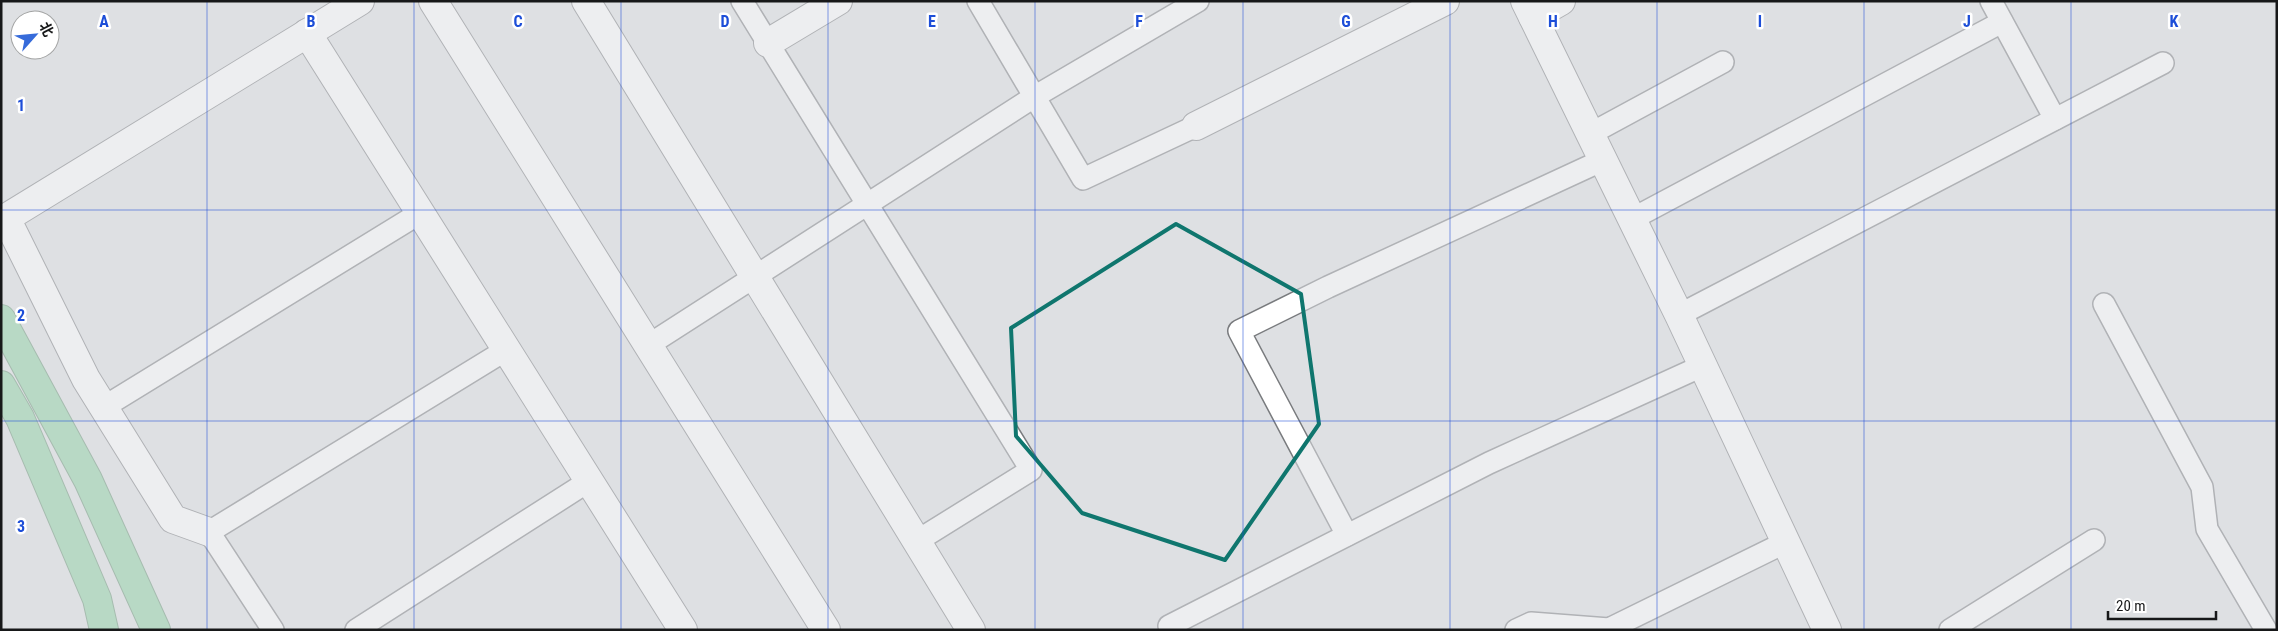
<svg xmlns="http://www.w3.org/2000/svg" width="2278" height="631" viewBox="0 0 2278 631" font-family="'Roboto Condensed','Noto Sans SC',sans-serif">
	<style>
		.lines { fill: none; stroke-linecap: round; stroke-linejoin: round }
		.service-casing { stroke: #797b7e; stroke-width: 24 }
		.minor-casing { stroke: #797b7e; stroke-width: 30 }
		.tertiary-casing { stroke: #797b7e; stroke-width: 30 }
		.motorway-casing { stroke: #629070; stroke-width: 30 }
		.service { stroke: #fff; stroke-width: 21 }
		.minor { stroke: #fff; stroke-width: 28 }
		.tertiary { stroke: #fff; stroke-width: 28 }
		.motorway { stroke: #8ad09f; stroke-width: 28 }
		.marked { fill: none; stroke: #0f766e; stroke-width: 4; stroke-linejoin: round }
		.grid { fill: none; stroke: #1d4ed8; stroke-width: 1; stroke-opacity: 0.55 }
		.grid-label { font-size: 16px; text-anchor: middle; font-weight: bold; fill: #1d4ed8; stroke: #fff; stroke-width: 5; stroke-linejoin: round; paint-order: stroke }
	</style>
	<rect width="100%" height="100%" fill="#dee0e3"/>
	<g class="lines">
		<defs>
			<g id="service">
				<path d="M742,1L1031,470L917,541"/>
				<path d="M978,1L1083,179L1196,126"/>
				<path d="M1991,1L2055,119"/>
				<path d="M1590,134L1723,62"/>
				<path d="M1632,219L2002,22"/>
				<path d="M2104,304L2202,487L2207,529L2266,630"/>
				<path d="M1679,315L2163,63"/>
				<path d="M647,346L1034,97L1198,1"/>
				<path d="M104,407L420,213"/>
				<path d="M1347,535L1239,331L1328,287L1603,160"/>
				<path d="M273,630L209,532L506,350"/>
				<path d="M356,630L589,481"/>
				<path d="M1171,630L1169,626L1489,463L1702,366"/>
				<path d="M1516,630L1531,623L1609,629L1786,542"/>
				<path d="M1950,630L2094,540"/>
			</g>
			<g id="minor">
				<path d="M433,1L826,630"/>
				<path d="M586,1L971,630"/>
				<path d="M1533,17L1561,1"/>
				<path d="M307,33L683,630"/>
				<path d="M768,43L838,1"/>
				<path d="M1196,126L1445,1"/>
				<path d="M209,532L173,519L86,379L6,218L360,1"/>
			</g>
			<path id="tertiary" d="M1525,1L1679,315L1827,630"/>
			<g id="motorway">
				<path d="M1,319L88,480L156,630"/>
				<path d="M1,385L20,418L97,599L104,630"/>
			</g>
		</defs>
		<use href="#service" class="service-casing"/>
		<use href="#minor" class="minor-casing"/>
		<use href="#tertiary" class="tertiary-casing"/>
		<use href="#motorway" class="motorway-casing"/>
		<use href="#service" class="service"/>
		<use href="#minor" class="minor"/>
		<use href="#tertiary" class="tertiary"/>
		<use href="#motorway" class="motorway"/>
	</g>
	<path d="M0 0H2278V631H0ZM1176,224L1301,294L1319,424L1225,560L1082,513L1016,436L1011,328Z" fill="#dee0e3" fill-opacity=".55" fill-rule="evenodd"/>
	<path class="marked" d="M1176,224L1301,294L1319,424L1225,560L1082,513L1016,436L1011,328Z"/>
	<path class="grid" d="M207,1V630M414,1V630M621,1V630M828,1V630M1035,1V630M1243,1V630M1450,1V630M1657,1V630M1864,1V630M2071,1V630M1,210H2277M1,421H2277"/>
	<g class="grid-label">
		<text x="104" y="27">A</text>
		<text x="311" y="27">B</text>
		<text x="518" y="27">C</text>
		<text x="725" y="27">D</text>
		<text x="932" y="27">E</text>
		<text x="1139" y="27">F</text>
		<text x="1346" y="27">G</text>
		<text x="1553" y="27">H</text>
		<text x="1760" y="27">I</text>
		<text x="1967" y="27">J</text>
		<text x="2174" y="27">K</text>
		<text x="21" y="111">1</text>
		<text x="21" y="321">2</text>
		<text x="21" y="532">3</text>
	</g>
	<rect width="2278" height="631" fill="none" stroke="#171819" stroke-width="5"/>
	<g transform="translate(35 35) rotate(63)"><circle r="24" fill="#ffffff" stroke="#a2a3a3"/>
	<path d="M0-4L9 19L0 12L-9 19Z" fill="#366bda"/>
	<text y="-8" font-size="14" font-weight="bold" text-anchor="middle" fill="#171819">北</text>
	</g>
	<path d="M2108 611v8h108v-8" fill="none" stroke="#171819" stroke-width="2.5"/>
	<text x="2116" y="611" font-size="15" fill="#171819" stroke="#ffffff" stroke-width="4" paint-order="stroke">20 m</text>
</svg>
